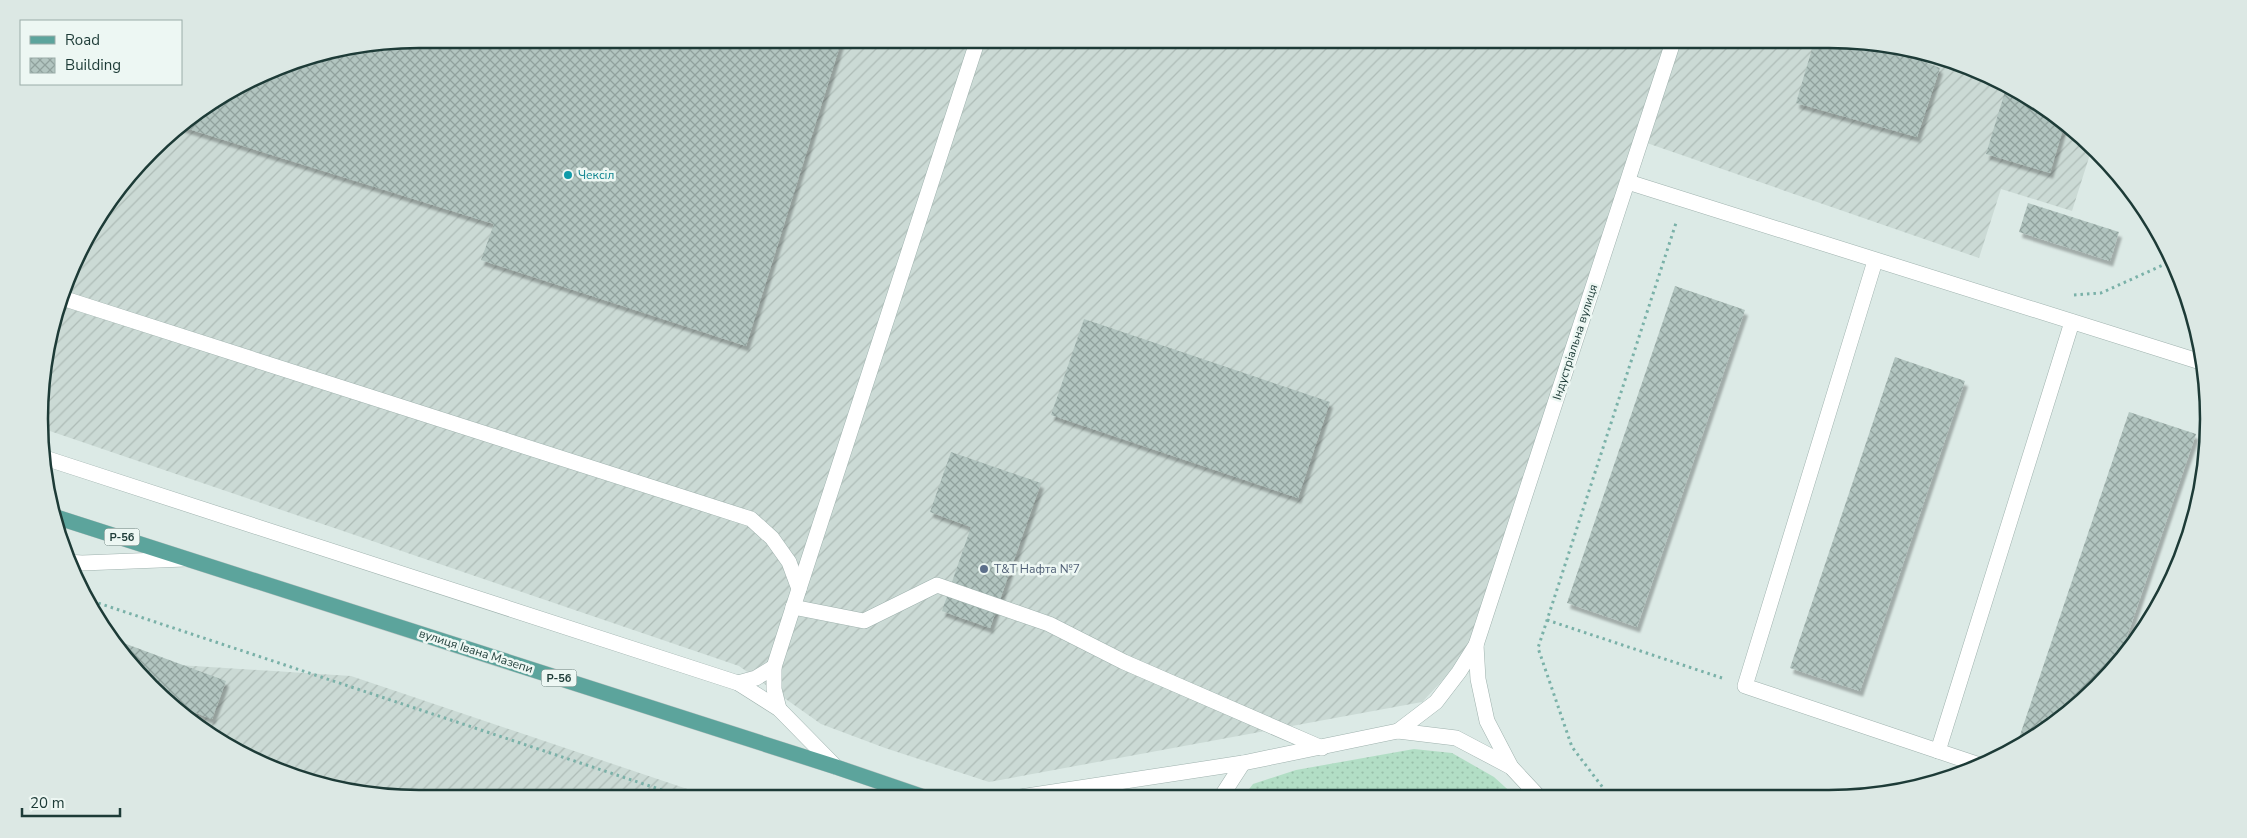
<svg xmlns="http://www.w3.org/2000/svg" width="2247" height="838" viewBox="0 0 2247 838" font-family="'Nunito Sans',sans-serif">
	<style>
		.industrial { fill: url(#industrial-furrows) }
		.grass { fill: url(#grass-dots) }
		.building { fill: url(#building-cross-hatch); filter: url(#shadow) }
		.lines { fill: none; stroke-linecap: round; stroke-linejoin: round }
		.minor-casing { stroke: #9fb2ae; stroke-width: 16 }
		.major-casing { stroke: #bbc4c3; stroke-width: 16 }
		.path { stroke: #7ab1a8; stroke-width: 3; stroke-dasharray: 2.5 4; stroke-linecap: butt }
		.minor { stroke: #fff; stroke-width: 15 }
		.major { stroke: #5ca49c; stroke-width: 15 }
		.culture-dot { fill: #0f9aa8; stroke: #edf7f3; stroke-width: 2 }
		.service-dot { fill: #5c6f8a; stroke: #edf7f3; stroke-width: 2 }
		.labels { text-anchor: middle; stroke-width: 5; stroke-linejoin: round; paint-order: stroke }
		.shield { fill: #edf7f3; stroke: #5b736f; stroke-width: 1 }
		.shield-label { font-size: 11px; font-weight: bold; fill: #1d3b37 }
		.culture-label { font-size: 12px; fill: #0d838f; stroke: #edf7f3; text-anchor: start }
		.street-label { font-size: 12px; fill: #1d3b37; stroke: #edf7f3 }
		.service-label { font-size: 12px; fill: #4e5e75; stroke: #edf7f3; text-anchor: start }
		.rim { fill: none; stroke: #1d3b37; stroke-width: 2.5 }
	</style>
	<defs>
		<pattern id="industrial-furrows" width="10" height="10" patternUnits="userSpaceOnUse" patternTransform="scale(1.25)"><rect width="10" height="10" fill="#cbdad5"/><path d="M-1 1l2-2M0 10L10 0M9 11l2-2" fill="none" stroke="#aebcb7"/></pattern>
		<pattern id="grass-dots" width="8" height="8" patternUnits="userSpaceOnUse" patternTransform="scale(1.25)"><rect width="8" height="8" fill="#b2dec5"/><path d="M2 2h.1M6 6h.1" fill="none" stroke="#99bfaa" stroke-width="1.8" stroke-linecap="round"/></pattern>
		<pattern id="building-cross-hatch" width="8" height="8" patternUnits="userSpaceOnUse" patternTransform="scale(1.25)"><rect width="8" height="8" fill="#b2c5c0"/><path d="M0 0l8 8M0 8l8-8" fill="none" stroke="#90a19d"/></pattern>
		<filter id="shadow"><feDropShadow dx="3" dy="5.5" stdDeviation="1" flood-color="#0004"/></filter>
	</defs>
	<rect width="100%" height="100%" fill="#dceae6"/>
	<g class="industrial">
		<path d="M419,39H1828L1927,52L1996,78L2060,118L2092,148L2072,211L2001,189L1979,258L1641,141L1476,645L1422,702L989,782L885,748L821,724L739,666L44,429L42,369L59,296L90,229L169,133L229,90L297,59Z"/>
		<path d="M133,662L351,676L717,799H419L320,786L251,760L188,721Z"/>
	</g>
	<path class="grass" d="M1414,749L1452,753L1494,777L1516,797H1243L1253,784L1296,770Z"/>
	<g class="building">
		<path d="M419,39H842L746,346L481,260L494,224L179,126L229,90L297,59Z"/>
		<path d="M1815,39L1913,50L1911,57L1940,68L1917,137L1796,103Z"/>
		<path d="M2007,85L2065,122L2050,173L1986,154Z"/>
		<path d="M2028,203L2119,232L2110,261L2019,232Z"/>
		<path d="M1675,286L1745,310L1637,627L1567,603Z"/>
		<path d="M1084,319L1330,402L1298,498L1051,415Z"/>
		<path d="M1895,357L1965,381L1860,691L1790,668Z"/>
		<path d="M2129,412L2196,434L2120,657L2078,705L2016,747Z"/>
		<path d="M951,452L1041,483L990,628L942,611L971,527L930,512Z"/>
		<path d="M110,638L226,681L212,719L172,704Z"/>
	</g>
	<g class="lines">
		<defs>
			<g id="minor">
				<path d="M1628,182L2204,363"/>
				<path d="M1875,261L1745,686L1938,751L2072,322"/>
				<path d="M59,297L751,519L772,538L789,562L799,589L774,667V689L779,709"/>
				<path d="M45,458L738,683L779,709L836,767"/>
				<path d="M67,562L82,563L185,559"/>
				<path d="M799,589L978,39"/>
				<path d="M793,607L864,621L937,585L1049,624L1124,662L1322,748"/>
				<path d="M1476,645L1478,679L1487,721L1511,767"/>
				<path d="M738,683L756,678L774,667"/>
				<path d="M1398,731L1436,702L1459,672L1476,645L1674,39"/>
				<path d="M1938,751L1980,765"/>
				<path d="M1221,797L1243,763"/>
				<path d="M1014,798L1243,763L1398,731L1456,738L1511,767L1539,797"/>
			</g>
			<path id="major" d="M53,516L836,767L927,798"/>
		</defs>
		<use href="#minor" class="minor-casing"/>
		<use href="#major" class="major-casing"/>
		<g class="path">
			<path d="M2074,295L2101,293L2172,261"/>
			<path d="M86,599L689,799"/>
			<path d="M1547,620L1722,678"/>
			<path d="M1610,797L1572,747L1538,648L1676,223"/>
		</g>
		<use href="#minor" class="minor"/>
		<use href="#major" class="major"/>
	</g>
	<circle class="culture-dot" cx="568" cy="175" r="5"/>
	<circle class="service-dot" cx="984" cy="569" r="5"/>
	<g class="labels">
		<g class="shield">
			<rect x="104.5" y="528.5" width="35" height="17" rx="4"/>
			<rect x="541.5" y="669.5" width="35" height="17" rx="4"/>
		</g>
		<g class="shield-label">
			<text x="122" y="541">Р-56</text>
			<text x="559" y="682">Р-56</text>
		</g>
		<g class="culture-label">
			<text x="578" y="179">Чексіл</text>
		</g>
		<g class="street-label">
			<text transform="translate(1575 342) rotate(-72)" y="4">Індустріальна вулиця</text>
			<text transform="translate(476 651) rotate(18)" y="4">вулиця Івана Мазепи</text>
		</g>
		<g class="service-label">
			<text x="994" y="573">Т&amp;Т Нафта №7</text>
		</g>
	</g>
	<path d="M0 0H2247V838H0ZM419 48H1829A371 371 0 0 1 2200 419V419A371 371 0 0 1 1829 790H419A371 371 0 0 1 48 419V419A371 371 0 0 1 419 48Z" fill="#dce8e4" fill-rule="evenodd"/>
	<path class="rim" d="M419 48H1829A371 371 0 0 1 2200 419V419A371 371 0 0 1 1829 790H419A371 371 0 0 1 48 419V419A371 371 0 0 1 419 48Z"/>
	<rect x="20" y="20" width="162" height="65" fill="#edf7f3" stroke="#9aaca8"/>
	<rect x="30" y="36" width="25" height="8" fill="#5ca49c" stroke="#9aaca8"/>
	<text x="65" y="45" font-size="15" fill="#1d3b37">Road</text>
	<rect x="30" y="58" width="25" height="15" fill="url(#building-cross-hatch)" stroke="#9aaca8"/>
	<text x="65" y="70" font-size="15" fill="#1d3b37">Building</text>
	<path d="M22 808v8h98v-8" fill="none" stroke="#1d3b37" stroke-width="2.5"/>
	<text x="30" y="808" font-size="15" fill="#1d3b37" stroke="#edf7f3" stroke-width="4" paint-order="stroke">20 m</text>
</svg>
